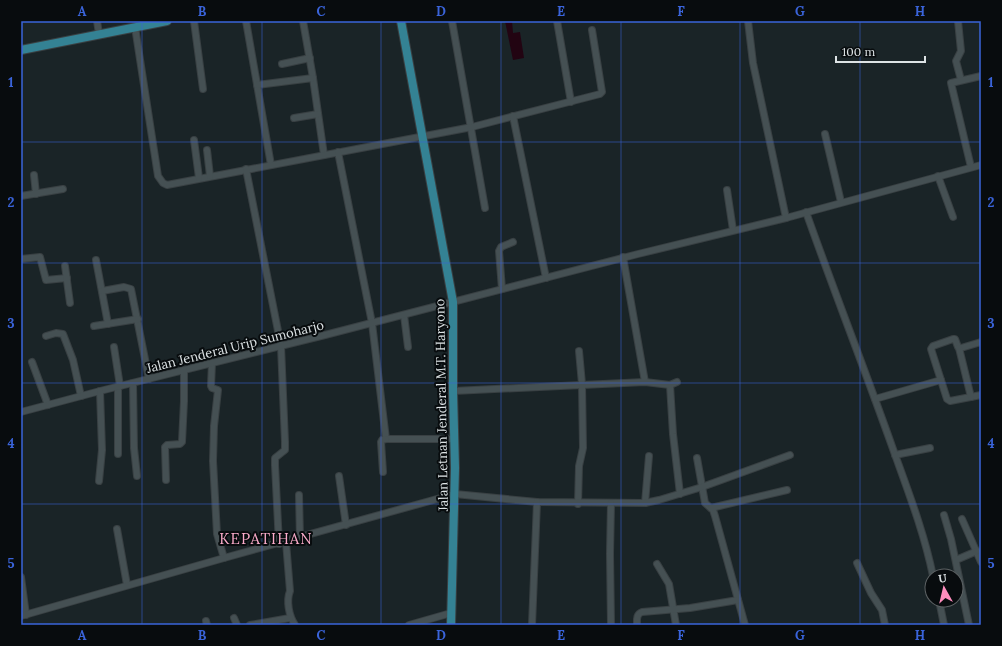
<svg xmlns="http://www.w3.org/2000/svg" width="1002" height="646" viewBox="0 0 1002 646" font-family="Lora,serif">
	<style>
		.water { fill: #220412 }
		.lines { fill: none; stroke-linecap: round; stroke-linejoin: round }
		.minor-casing { stroke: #394043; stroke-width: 8 }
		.major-casing { stroke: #394043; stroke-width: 10 }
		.minor { stroke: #455053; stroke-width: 6 }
		.major { stroke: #348294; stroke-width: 8 }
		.grid { fill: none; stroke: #3a64da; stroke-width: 1; stroke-opacity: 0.55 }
		.labels { text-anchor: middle; stroke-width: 4; stroke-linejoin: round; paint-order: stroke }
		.street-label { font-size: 13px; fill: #dde3e5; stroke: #080c0e }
		.quarter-label { font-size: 15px; letter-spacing: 1px; fill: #fcaccb; stroke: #080c0e }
		.neatline { fill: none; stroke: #3a64da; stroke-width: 1.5 }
		.grid-label { font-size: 13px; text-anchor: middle; font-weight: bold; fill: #3a64da }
	</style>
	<rect width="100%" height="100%" fill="#1a2427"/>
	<path class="water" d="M505,21H512L513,33L520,32L524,58L513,60Z"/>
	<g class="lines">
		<defs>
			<g id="minor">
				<path d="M97,21L99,34"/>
				<path d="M194,21L203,89"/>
				<path d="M246,21L271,165"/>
				<path d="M303,21L313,78L324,155"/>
				<path d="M452,21L485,208"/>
				<path d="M557,21L571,102"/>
				<path d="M748,21L753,63L786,218"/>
				<path d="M958,21L961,51L956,61L961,80"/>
				<path d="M135,27L158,176L163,183L167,185L472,127L600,94L602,92L592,30"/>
				<path d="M282,64L310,58"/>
				<path d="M257,85L313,78"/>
				<path d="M513,116L546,278"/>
				<path d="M294,118L318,114"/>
				<path d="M825,134L841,202"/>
				<path d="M194,140L199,178"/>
				<path d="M207,150L210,176"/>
				<path d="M338,152L372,323L386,439H455"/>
				<path d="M971,167L951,83L981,76"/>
				<path d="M246,169L281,346L285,442V450L275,458V465L279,544"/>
				<path d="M34,175L36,194"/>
				<path d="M938,176L953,217"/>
				<path d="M727,190L733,230"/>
				<path d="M21,196L63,189"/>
				<path d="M806,212C834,291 865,370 893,449C908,491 924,532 933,576"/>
				<path d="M623,257L645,382"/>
				<path d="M21,259L40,257L46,280L67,278"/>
				<path d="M96,260L108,324"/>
				<path d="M65,266L70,303"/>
				<path d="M502,289L499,251L501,247L513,242"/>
				<path d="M102,291L124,287L131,289L149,379"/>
				<path d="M404,315L408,347"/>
				<path d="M94,326L138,319"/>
				<path d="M46,336L56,333L63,334L73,360L81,396"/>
				<path d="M981,342L961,348L958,347L955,339H953L933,346L931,349L947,399L950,401L981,395"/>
				<path d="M114,347L120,386"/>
				<path d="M959,348L971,397"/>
				<path d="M32,362L48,405"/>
				<path d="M212,363L211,386L212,388L218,390L214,426L213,461L217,534L224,558"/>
				<path d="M133,383L134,448L137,476"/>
				<path d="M670,385L673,434L680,494"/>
				<path d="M118,387V454"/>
				<path d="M453,391L645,382L670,385L677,382"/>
				<path d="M875,399L941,380"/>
				<path d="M21,412L100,391L325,335L638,254L786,218L981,165"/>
				<path d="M895,455L930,448"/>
				<path d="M697,458L705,503L713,510L715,516L745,625"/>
				<path d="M383,472L381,442L382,440L386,439"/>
				<path d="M339,476L346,525"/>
				<path d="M166,480L165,447L167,445L180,444L182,442L184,401V370"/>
				<path d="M99,481L102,450L100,391"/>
				<path d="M299,495L300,538"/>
				<path d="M645,503L649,456"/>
				<path d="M578,504L579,466L583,448L582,384L579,351"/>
				<path d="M711,508L787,490"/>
				<path d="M944,515L951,539L969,625"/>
				<path d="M962,519L981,562"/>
				<path d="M117,529L127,585"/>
				<path d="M286,542L290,591C286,601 289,616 295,625"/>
				<path d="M956,560L977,551"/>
				<path d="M857,563L871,593L882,610L885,625"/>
				<path d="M657,564L669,584L676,625"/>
				<path d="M21,577L26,615"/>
				<path d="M939,600L944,625"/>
				<path d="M21,616L224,558L455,494L537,502L645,503L659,500L702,487L790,455"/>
				<path d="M234,618L237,625"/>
				<path d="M206,621L207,625"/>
				<path d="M250,625L290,618"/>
				<path d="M409,625L451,613"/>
				<path d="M532,625L537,502"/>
				<path d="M611,625L610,554L611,503"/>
				<path d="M637,625C637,620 636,614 642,612L690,608L738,600"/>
			</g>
			<g id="major">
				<path d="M401,21L453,302V391L455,468L451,625"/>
				<path d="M21,50L167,21"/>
			</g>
		</defs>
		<use href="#minor" class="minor-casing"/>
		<use href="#major" class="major-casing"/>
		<use href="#minor" class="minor"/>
		<use href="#major" class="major"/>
	</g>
	<path class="grid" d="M142,21V625M262,21V625M381,21V625M501,21V625M621,21V625M740,21V625M860,21V625M21,142H981M21,263H981M21,383H981M21,504H981"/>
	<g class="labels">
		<g class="street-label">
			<text transform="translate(235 346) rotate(-14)" y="5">Jalan Jenderal Urip Sumoharjo</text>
			<text transform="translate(441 405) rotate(-91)" y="5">Jalan Letnan Jenderal M.T. Haryono</text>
		</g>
		<g class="quarter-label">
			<text x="266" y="544">KEPATIHAN</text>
		</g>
	</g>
	<rect width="1002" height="646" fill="none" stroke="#080c0e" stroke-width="44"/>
	<g transform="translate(944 588) rotate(352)"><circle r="19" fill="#080c0e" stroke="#5d6264"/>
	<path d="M0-3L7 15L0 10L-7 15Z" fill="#fe8ebd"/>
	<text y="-6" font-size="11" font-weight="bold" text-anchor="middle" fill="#dde3e5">U</text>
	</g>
	<path d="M836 56v6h89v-6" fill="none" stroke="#dde3e5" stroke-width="2"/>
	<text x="842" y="56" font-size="12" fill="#dde3e5" stroke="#080c0e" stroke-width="3" paint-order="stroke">100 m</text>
	<rect x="22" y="22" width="958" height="602" class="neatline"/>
	<g class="grid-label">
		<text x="82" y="16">A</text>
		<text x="202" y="16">B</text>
		<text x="321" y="16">C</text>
		<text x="441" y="16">D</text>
		<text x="561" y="16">E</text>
		<text x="681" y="16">F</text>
		<text x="800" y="16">G</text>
		<text x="920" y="16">H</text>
		<text x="11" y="87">1</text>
		<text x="991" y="87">1</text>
		<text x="11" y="207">2</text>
		<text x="991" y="207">2</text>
		<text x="11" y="328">3</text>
		<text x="991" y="328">3</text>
		<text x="11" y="448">4</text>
		<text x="991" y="448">4</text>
		<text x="11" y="568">5</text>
		<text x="991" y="568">5</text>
		<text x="82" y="640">A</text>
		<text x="202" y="640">B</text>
		<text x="321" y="640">C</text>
		<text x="441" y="640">D</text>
		<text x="561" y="640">E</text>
		<text x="681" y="640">F</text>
		<text x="800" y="640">G</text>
		<text x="920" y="640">H</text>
	</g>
</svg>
